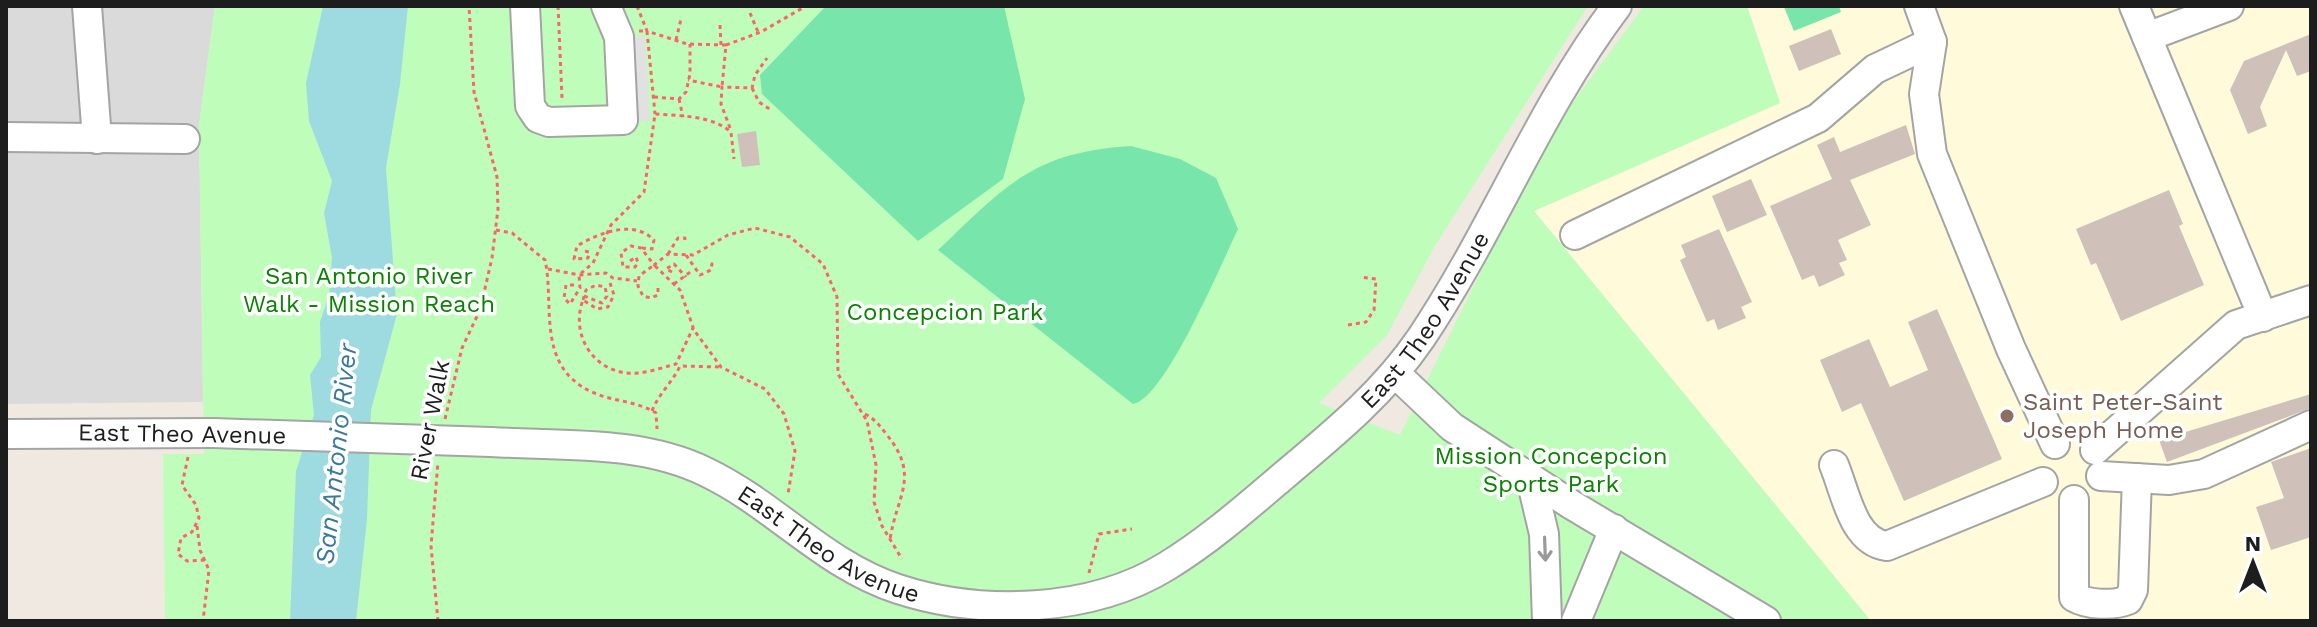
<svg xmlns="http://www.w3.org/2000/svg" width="2317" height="627" viewBox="0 0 2317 627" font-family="'Work Sans',sans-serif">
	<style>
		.residential { fill: #dbdada }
		.education { fill: #fffada }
		.park { fill: #befeba }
		.pitch { fill: #78e5ab }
		.parking { fill: #e1e1e1 }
		.water { fill: #9edbe1 }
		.building { fill: #cfc0ba }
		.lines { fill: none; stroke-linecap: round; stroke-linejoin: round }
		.minor-casing { stroke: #a4a4a4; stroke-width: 32 }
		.path { stroke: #ff6269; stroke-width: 3; stroke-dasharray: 4 4; stroke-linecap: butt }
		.minor { stroke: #fff; stroke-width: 28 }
		.minor-bridge-casing { stroke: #a4a4a4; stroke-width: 32; stroke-linecap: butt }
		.minor-bridge { stroke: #fff; stroke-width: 28 }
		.oneway { stroke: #999 }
		.education-dot { fill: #8d6e63; stroke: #fff; stroke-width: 3 }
		.labels { text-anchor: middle; stroke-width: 7; stroke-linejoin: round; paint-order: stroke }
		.park-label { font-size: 24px; fill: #0a8302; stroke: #fff }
		.street-label { font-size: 24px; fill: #1d1d1d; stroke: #fff }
		.education-label { font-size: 24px; fill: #785e54; stroke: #fff; text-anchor: start }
		.water-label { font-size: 26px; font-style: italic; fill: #3b799c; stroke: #fff }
	</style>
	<rect width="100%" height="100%" fill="#efe9e1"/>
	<path class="residential" d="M6,6H215L199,125L203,402L6,404Z"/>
	<path class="education" d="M1747,6H2311V621H1871L1534,211L1780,103Z"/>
	<path class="park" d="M215,6H1588L1436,244L1387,335L1319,403L1400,435L1548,136L1644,6H1747L1780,103L1534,211L1871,621H165L163,454H204L199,125Z"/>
	<g class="pitch">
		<path d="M826,6H1004L1025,99L1003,179L918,241L762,94L760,75Z"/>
		<path d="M1839,6L1841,12L1794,31L1784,7Z"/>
		<path d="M1131,146L1180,159L1216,178L1238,229C1222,262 1165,399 1133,404L938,250C1005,186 1033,152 1131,146Z"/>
	</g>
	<path class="parking" d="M616,6H629L621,11L629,35L645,36L650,121H629Z"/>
	<path class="water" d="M323,6H408L400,84L386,168L397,314L371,410L367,519L356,621H290L296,471L314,415L310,375L321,357L320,322L329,295L332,258L324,213L332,181L309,121L306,83Z"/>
	<g class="building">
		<path d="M1831,29L1841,54L1799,71L1789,46Z"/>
		<path d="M2311,34V71L2297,76L2286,50L2260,107L2267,126L2248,134L2230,90L2244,61Z"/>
		<path d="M1906,125L1915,154L1850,180L1871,225L1838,240L1847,260L1839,263L1845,275L1819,287L1814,275L1802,280L1770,206L1832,179L1817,145L1834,137L1840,152Z"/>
		<path d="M756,131L760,165L742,167L737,134Z"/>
		<path d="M1751,179L1767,215L1727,232L1712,196Z"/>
		<path d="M2169,190L2183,224L2179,226L2204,285L2121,321L2096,263L2091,265L2076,229Z"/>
		<path d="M1719,229L1752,302L1741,307L1746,318L1718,330L1714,319L1707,322L1680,260L1686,257L1681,245Z"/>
		<path d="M1937,309L2002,459L1904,501L1861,403L1842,412L1820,360L1869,339L1890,387L1928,370L1908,322Z"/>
		<path d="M2311,394V408L2167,462L2159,440Z"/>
		<path d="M2311,448V537L2271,550L2256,507L2284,498L2271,462Z"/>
	</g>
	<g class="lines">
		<defs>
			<g id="minor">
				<path d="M87,6L97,139"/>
				<path d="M525,6L530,106L538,118L549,122L623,120L619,37L606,6"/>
				<path d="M1919,6L1932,42L1924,94L1932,154L2011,349L2055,444"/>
				<path d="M2134,6L2263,317"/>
				<path d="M2147,37L2229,6"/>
				<path d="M6,137L185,139"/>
				<path d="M1575,235L1818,118L1875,69L1932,42"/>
				<path d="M1396,374L1452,427L1572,505L1766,621"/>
				<path d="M6,434L213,433"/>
				<path id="s1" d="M491,442C561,446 641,440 706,472C775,505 824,565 898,589C981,616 1091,613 1167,566C1211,539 1249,505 1288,472C1337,431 1385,391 1421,338C1493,231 1539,109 1617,6"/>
				<path d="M2095,450L2236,325L2311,300"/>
				<path d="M1834,465C1846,494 1853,542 1887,546L2043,482"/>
				<path d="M2101,476L2169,480L2204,474L2311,425"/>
				<path d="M1531,479L1544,534L1547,621"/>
				<path d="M2074,500V597C2088,605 2113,606 2128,600L2133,590L2137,478"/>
				<path d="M1576,621L1614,529"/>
			</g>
		</defs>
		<use href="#minor" class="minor-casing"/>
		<g class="path">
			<path d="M558,6L562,98"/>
			<path d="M637,6L647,31L687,44L726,45L722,87L688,80"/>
			<path d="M750,13L758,32"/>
			<path d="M720,25L721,45"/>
			<path d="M639,31H647L655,114"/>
			<path d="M676,40L681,19"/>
			<path d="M726,45L761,32L806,6"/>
			<path d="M752,88L759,102L771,110"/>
			<path d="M654,97L679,99L686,92L690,74V44"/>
			<path d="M679,99L683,117"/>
			<path d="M730,128L721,104L722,87L752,88L755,75L767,58"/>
			<path d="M496,230L512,233L545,260C555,304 535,366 592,392C613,402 635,400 656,413L657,429"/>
			<path d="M585,251L589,252L588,258L574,259L577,246C599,233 633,219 654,240L652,249L641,248"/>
			<path d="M668,254L678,238H685L684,244"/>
			<path d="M686,255L700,275L711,270L712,264L708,261"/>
			<path d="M630,261L636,257L638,263L635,267H623L621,253L631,246L641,248L654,265L668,254L693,255L728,235L755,228L790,237L823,264L837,297L838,374L867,421L876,465L874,502L882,526L902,559"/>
			<path d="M548,269L579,275L606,273L613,278L637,281"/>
			<path d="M672,272L666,269L674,264L686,277"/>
			<path d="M610,283L614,295L608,307L597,309L583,300C569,337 597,377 638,373C651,372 664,367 676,364L693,328"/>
			<path d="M674,284L693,270"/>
			<path d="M574,285H566L564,298L570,304L580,288L579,275L593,263L611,225L644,192L655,114C680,116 711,115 731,132L734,159"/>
			<path d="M658,288V295L651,298L643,296L638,286L639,276L654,265L680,290L694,330L721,367L765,389L784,414L795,451L788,494"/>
			<path d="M583,300L586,290L596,285L605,287L607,296L602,303L584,296"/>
			<path d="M1348,325L1366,322L1374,310L1376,279L1360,277"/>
			<path d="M652,411C659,393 672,383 680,366L721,367"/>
			<path d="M865,414C875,419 880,426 887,435C921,477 896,496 890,540"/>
			<path d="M445,419L462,348L480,310L492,258L498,209L497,177L474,92L469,6"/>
			<path d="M188,457L182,485L196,505L199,518L192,532L181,538L178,554L187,561L207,560"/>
			<path d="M197,526L200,550L209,570L203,621"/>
			<path d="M1089,573L1099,534L1132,529"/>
			<path d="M438,621L431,546L438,462"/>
		</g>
		<use href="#minor" class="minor"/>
		<defs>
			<path id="minor-bridge" d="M213,433L491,442"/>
		</defs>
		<use href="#minor-bridge" class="minor-bridge-casing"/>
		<use href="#minor-bridge" class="minor-bridge"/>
	</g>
	<defs><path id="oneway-shaft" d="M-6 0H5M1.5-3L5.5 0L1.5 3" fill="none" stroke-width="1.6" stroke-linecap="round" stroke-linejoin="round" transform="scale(2)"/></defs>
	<use class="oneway" href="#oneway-shaft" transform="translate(1545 549) rotate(88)"/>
	<circle class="education-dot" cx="2007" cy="416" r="8"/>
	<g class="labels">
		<g class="park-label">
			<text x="369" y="284">San Antonio River<tspan x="369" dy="28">Walk - Mission Reach</tspan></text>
			<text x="945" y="320">Concepcion Park</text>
			<text x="1551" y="464">Mission Concepcion<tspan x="1551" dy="28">Sports Park</tspan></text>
		</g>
		<g class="street-label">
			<text dy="8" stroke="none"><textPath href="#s1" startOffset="1082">East Theo Avenue</textPath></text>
			<text transform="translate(430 420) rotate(-79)" y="8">River Walk</text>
			<text transform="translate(182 434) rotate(1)" y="8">East Theo Avenue</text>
			<text dy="8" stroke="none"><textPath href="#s1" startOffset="362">East Theo Avenue</textPath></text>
		</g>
		<g class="education-label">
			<text x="2023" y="410">Saint Peter-Saint<tspan x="2023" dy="28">Joseph Home</tspan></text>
		</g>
		<g class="water-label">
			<text transform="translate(336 454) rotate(-84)" y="9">San Antonio River</text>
		</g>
	</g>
	<rect width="2317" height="627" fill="none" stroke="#1d1d1d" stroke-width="16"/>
	<g transform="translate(2253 563)" stroke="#ffffff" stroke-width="6" paint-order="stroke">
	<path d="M0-6L14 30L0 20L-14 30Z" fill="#1d1d1d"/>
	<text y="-12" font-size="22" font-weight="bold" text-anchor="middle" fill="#1d1d1d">N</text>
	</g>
</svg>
